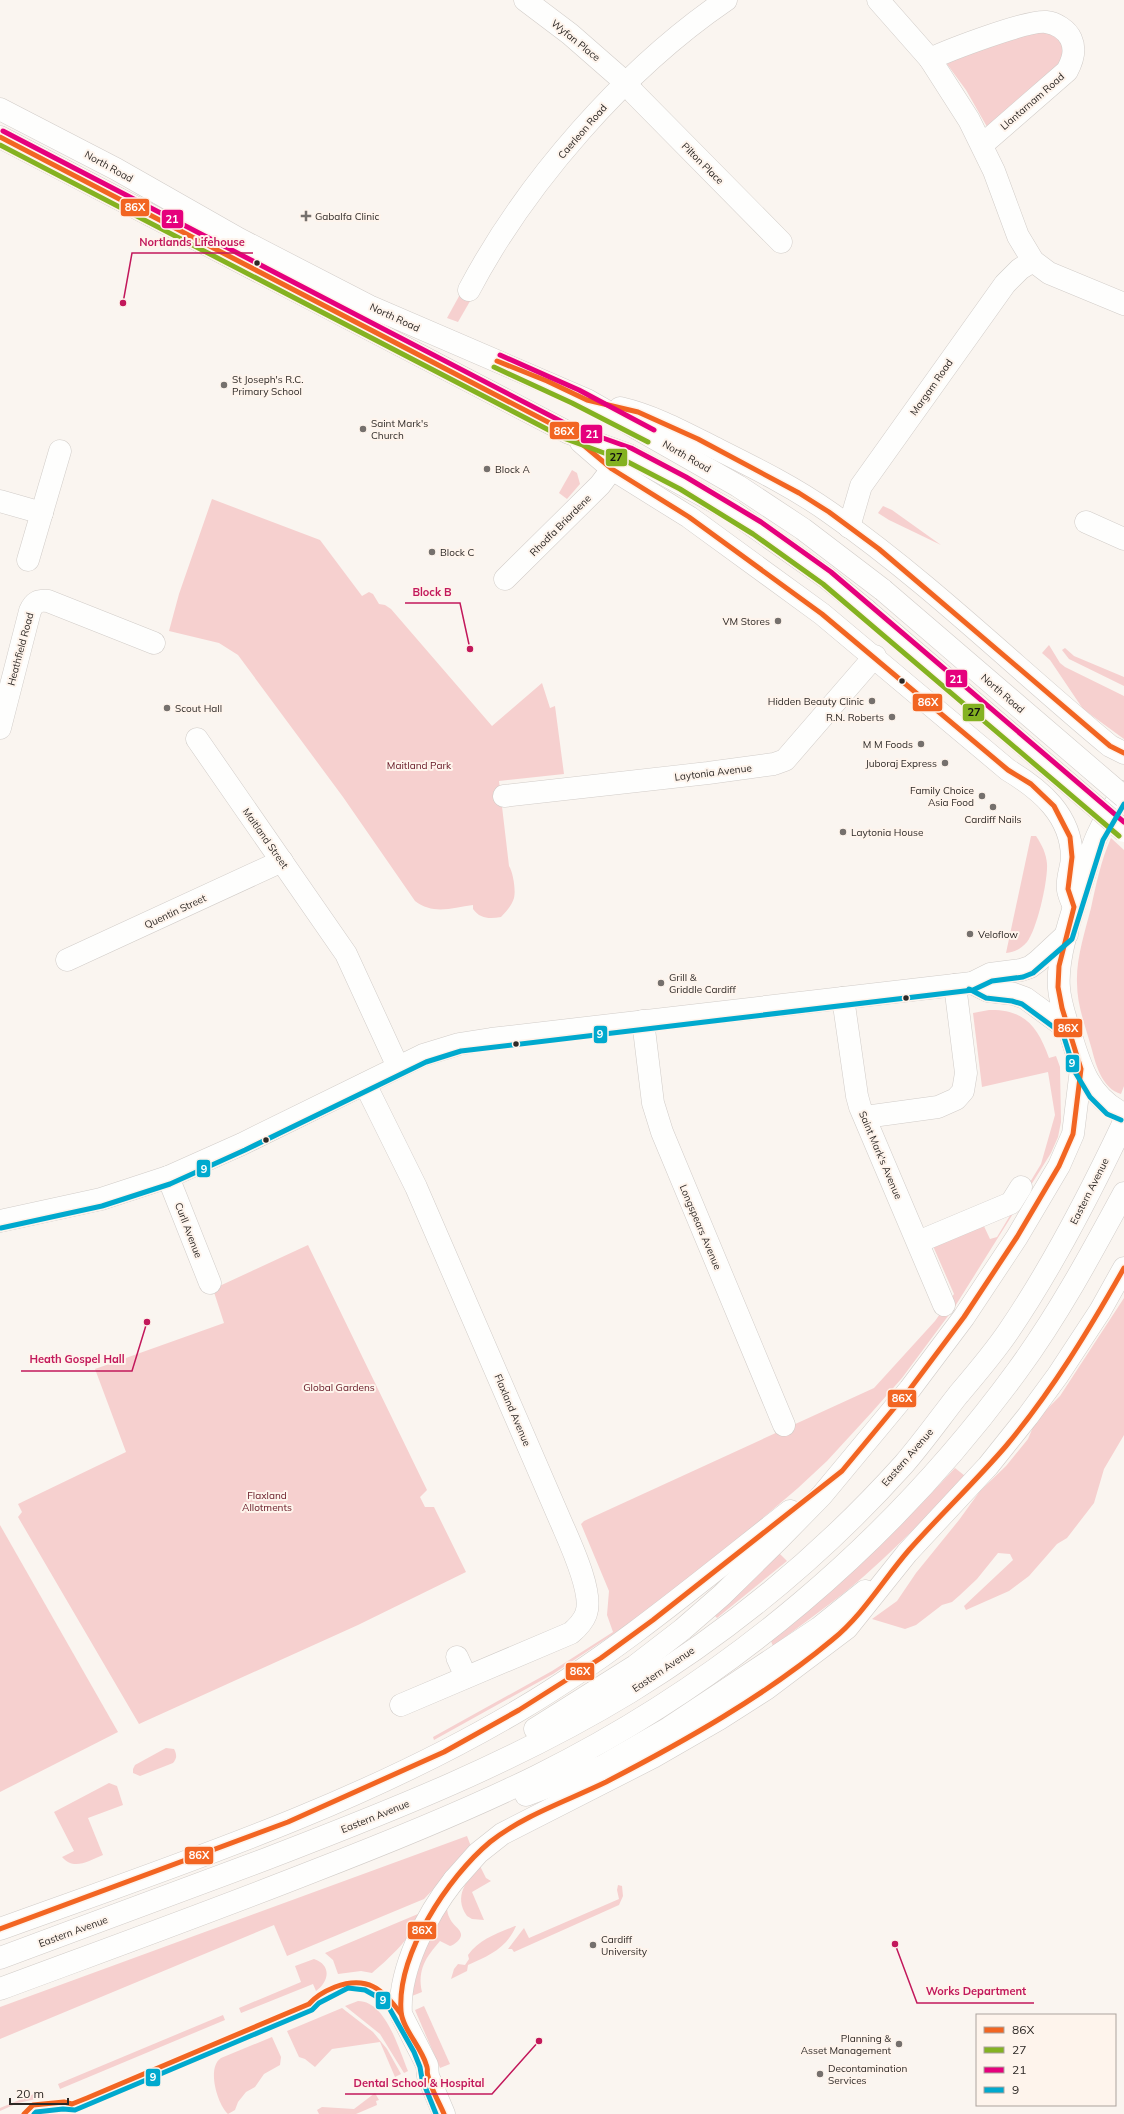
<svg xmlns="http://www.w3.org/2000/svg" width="1124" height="2114" viewBox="0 0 1124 2114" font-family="Mulish,sans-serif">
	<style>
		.green { fill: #f6d0cf }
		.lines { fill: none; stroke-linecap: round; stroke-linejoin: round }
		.minor-casing { stroke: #d1ccc8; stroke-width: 23 }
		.primary-casing { stroke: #d1ccc8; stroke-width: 23 }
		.trunk-casing { stroke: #d1ccc8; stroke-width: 23 }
		.minor { stroke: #fefefd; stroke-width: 22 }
		.primary { stroke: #fefefd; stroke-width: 22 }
		.trunk { stroke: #fefefd; stroke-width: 22 }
		.primary-bridge-casing { stroke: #d1ccc8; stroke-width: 23; stroke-linecap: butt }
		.primary-bridge { stroke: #fefefd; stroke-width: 22 }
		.bus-1-casing { stroke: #fef4ec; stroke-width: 8 }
		.bus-2-casing { stroke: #fef4ec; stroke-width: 8 }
		.bus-3-casing { stroke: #fef4ec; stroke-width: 8 }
		.bus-4-casing { stroke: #fef4ec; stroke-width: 8 }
		.bus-1 { stroke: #f26522; stroke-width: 5 }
		.bus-2 { stroke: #84b221; stroke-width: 5 }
		.bus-3 { stroke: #e5007d; stroke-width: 5 }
		.bus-4 { stroke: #00a9ce; stroke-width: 5 }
		.poi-dot { fill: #75706d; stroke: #fef4ec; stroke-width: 1.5 }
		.bus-dot { fill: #2e2926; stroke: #fef4ec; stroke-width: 1.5 }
		.labels { text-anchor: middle; stroke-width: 4; stroke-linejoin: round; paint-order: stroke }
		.street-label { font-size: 10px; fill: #2e2926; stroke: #fef4ec }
		.poi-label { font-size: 10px; fill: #2e2926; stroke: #fef4ec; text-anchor: start }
		.park-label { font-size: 10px; fill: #621220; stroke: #fef4ec }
		.leader { fill: none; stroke: #c2185b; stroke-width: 1.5 }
		.callout-dot { fill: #c2185b; stroke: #fef4ec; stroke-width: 1.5 }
		.callout-label { font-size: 11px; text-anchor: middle; font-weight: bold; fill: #c2185b; stroke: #fef4ec; stroke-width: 4; stroke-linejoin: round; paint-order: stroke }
		.line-badge { stroke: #fef4ec; stroke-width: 1.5 }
		.badge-label { font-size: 11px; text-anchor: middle; font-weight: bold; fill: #fff }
		.pale-badge-label { font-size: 11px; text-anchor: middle; font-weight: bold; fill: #111 }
	</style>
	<rect width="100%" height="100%" fill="#faf5f0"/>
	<g class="green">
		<path d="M1049,29L1064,45L1062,64L990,132L966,90L944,60L1018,31Z"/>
		<path d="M463,289L473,296L458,322L447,318Z"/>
		<path d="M572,470L577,473L580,484L567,499L559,493Z"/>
		<path d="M212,499L320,540L362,596L369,592L373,594L379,604L385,605L391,609L492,726L542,683L550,708L555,706L564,774L499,781L509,866C513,872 516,890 514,898C512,905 506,912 501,917C490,919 480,919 473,909V905C452,908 433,915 415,901L343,797L238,655L219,643L169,631L179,594Z"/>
		<path d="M883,506L892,510L941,545L889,520L878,513Z"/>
		<path d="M1049,645L1060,663L1065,667L1124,696V739L1083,709L1050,660L1042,653Z"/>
		<path d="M1065,648L1074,656L1124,677V686L1069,659L1062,650Z"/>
		<path d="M1031,836H1036C1042,845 1046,853 1047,864C1048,881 1037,929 1027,942C1021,949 1015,952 1006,953Z"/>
		<path d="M1111,838L1124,850V1086L1121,1094C1103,1089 1096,1066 1092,1050C1086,1028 1077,1006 1077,983C1076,958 1085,932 1091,908C1096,885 1101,860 1111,838Z"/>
		<path d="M989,1010C1025,1009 1038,1027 1049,1058L1056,1056L1060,1067L1061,1122L1058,1137L1051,1153L954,1308L902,1378L872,1412L827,1461L798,1488L736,1541L630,1623L553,1674L434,1740L433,1737L552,1671L613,1632L607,1615L609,1591L581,1524L584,1521L874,1388L935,1321L954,1294L933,1246L982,1222L990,1239L997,1237L1041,1164L1055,1115L1048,1072L982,1087L973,1013Z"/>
		<path d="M308,1245L427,1490L420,1497L425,1507H434L466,1572L358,1625L139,1724L18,1517L22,1512L18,1504L126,1452L95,1369L224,1323L213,1289Z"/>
		<path d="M1124,1298V1435L1104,1469L1094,1503L1067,1538L1057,1544L1029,1576L1009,1591L966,1610L964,1606L1013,1560L1010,1554L998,1553L977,1579L960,1595L952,1602L942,1605L916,1625L905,1629L872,1619L897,1601L916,1573L959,1520L980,1491L1006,1466L1028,1439L1036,1420L1060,1396Z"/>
		<path d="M955,1468L965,1476C927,1517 888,1557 844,1593C821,1611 797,1628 773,1646L771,1641C838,1589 897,1530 955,1468Z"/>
		<path d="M0,1525L118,1732L0,1792Z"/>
		<path d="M779,1553L787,1561L717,1618L713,1614Z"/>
		<path d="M166,1748L174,1749C177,1755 177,1758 173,1763L140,1776L133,1773V1769L135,1765Z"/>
		<path d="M109,1783L117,1786L123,1805L88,1818L103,1855C88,1861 74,1871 62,1857L74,1851L54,1812Z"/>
		<path d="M467,1836L472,1849L424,1899L287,1956L274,1925L0,2039V2007Z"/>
		<path d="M479,1864L486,1878L491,1881L472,1892L484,1920L472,1919L467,1916C453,1896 467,1881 479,1864Z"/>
		<path d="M618,1885L622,1886L623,1896L619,1905L514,1952L512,1949H508L524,1928L529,1938L619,1899L617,1890Z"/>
		<path d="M447,1908C448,1924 460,1927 461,1934C462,1939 454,1945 450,1946L440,1941C426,1957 417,1970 422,1992L407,1998L413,1966Z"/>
		<path d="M418,1914C418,1933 386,1961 372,1973L361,1971L338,1974L333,1960L325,1953Z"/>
		<path d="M515,1926H516C507,1948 488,1956 468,1965L467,1971L451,1979L454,1969L458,1964L465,1965L469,1959L468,1955C480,1939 496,1934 515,1926Z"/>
		<path d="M314,1959C332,1965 329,1982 316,1991L313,1984L241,2013L239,2008L301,1982L295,1966Z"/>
		<path d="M358,2001C386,2001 399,2050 408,2071L404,2073L380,2034L345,2006Z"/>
		<path d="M424,2006L450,2064L440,2068L415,2010Z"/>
		<path d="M342,2008L373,2032L387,2049L401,2074L395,2077L380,2042L332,2049L315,2067L305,2059L299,2057L287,2031Z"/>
		<path d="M223,2015L225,2020L60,2089L58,2084Z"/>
		<path d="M272,2037L281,2057L280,2065L264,2074L255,2087L246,2092L238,2102L235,2110L228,2114C218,2105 206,2068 221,2058Z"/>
		<path d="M41,2091L45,2097L18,2103L0,2111V2108Z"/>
		<path d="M375,2093L379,2100L376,2101L377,2105L356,2114H319L317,2110L322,2107L354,2109Z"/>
	</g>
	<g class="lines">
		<defs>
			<g id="minor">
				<path d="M525,0L570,34L626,83L634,93L781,242"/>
				<path d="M878,0L930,59L969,120L994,171L1018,236L1033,261L1049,273L1124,304"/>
				<path d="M930,59C949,50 1027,20 1046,22C1056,23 1067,30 1071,39C1076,50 1073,60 1067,71L982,145"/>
				<path d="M469,290C526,182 625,69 726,0"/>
				<path d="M0,501L42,513"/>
				<path d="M1086,522L1124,539"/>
				<path d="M849,527L861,486L1005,284L1020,269L1033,261"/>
				<path d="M28,560L60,451"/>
				<path d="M505,579L600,485L612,469"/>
				<path d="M0,728L30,611C34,602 38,600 48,601L154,643"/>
				<path d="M197,739L346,954L398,1067"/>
				<path d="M504,796L708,773L774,764L785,760L875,656"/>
				<path d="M67,960L282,861"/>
				<path d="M843,998L857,1096L860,1107L944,1305"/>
				<path d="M643,1021L653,1103L662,1132L784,1425"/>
				<path d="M365,1084L416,1187L561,1522C570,1543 594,1593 586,1614C583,1622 578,1627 571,1633L401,1705"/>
				<path d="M865,1117L938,1107L956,1099L963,1091L966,1073L955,985"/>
				<path d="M168,1177L210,1283"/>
				<path d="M918,1242L1011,1203L1021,1187"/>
				<path d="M457,1657L466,1677"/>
				<path d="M444,2114L428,2076L427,2065L401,2014C398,1970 427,1914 454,1880"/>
			</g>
			<g id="primary">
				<path d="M0,109L116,169L239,239L369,306L587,400L738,486L803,529L883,590"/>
				<path d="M0,137L569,433L629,455L733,512L827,578L866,610"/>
				<path d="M620,408C655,416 687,434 719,450C757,469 795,488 829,512C929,582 1016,668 1110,746L1124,753"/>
				<path d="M581,442L612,469L689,517L822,614L1008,770C1041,790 1071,815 1072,857C1072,867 1066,879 1068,890C1069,896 1072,902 1074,907"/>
				<path d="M972,983L988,991L1014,994L1025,998L1069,1030"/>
				<path d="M0,1221L101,1199L168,1177L242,1144L423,1055L459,1044L491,1039L972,983L990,974L1021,970L1030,967L1038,961L1067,934"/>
			</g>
			<g id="trunk">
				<path d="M1124,792C1113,806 1104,820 1097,836C1091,849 1088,863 1084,876C1074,907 1056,956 1059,988C1060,1003 1065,1017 1070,1032C1080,1066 1089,1097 1124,1114"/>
				<path d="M535,1729L635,1666L683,1629L722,1595L779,1539L822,1495L910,1389L964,1317L1017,1237L1059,1166L1073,1134L1081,1069"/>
				<path d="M526,1795L603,1766L669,1728L819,1628L865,1591"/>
				<path d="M454,1880L478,1853L502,1834L653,1757L719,1719L766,1689L847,1628L907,1553L988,1466L1028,1416L1058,1375L1100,1311L1124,1268"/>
				<path d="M0,1929C177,1865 358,1806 521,1709C617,1652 702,1580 790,1511"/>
				<path d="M0,1958C89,1925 178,1892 266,1859C391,1811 515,1762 630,1692C731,1630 825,1552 904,1464C923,1442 940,1418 958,1395C975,1375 993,1354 1008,1332C1053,1266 1090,1194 1124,1122"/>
				<path d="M0,1989C105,1950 210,1912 314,1871C389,1842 464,1812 537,1776C727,1682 892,1542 1017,1371C1058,1315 1091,1254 1124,1193"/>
			</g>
		</defs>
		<use href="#minor" class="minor-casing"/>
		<use href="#primary" class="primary-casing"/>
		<use href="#trunk" class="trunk-casing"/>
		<use href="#minor" class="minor"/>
		<use href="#primary" class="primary"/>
		<use href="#trunk" class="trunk"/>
		<defs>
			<g id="primary-bridge">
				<path d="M883,590L1124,797"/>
				<path d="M866,610L1124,831"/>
			</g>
		</defs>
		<use href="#primary-bridge" class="primary-bridge-casing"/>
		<use href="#primary-bridge" class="primary-bridge"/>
		<defs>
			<g id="bus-1">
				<path d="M0,137L569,433L612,469L689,517L822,614L1008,770L1031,784L1054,806L1070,837L1072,857L1068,889L1074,907L1059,966L1058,987L1062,1008L1081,1069L1073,1134L1059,1166L1017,1237L964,1317L910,1389L842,1471L653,1620L601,1658L519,1710L444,1752L288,1822L0,1929"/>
				<path d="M497,361L547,381L587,400L638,412L698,439L799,493L829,512L879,549L1110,746L1124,753"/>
				<path d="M24,2114L33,2105L64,2102L72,2104L87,2098L309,2004C316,1996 325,1991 335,1987C367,1975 383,1989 401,2014"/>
				<path d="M444,2114C439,2102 431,2089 428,2076C426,2069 429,2071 426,2064C421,2047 402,2028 401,2011C397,1954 448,1877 490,1842C524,1815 567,1801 606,1782C683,1742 765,1696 832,1640C863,1615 883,1580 909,1550C940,1515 975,1482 1006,1446C1052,1391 1089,1330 1124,1268"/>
			</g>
			<g id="bus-2">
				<path d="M0,145L566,439L626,461L680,489L753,534L823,584L1119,836"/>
				<path d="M494,367L572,403L648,442"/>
			</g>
			<g id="bus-3">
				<path d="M3,131L572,427L631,448L686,477L761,522L831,572L1124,822"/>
				<path d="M500,355L579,390L654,430"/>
			</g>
			<g id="bus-4">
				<path d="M969,989L986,998L1012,1001L1022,1004L1063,1034L1075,1072L1090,1097L1107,1114L1121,1120"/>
				<path d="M1,1228L102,1206L170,1184L245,1150L426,1062L461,1051L973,990L992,981L1023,977L1033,973L1072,939L1103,840L1124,804"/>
				<path d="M34,2114L36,2112L63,2109L75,2110L312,2010L319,2003L348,1988L365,1990L381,1999L387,2004L414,2052L420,2067L422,2079L436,2114"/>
			</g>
		</defs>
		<use href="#bus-1" class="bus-1-casing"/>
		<use href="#bus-2" class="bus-2-casing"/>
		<use href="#bus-3" class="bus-3-casing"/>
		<use href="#bus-4" class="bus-4-casing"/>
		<use href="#bus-1" class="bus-1"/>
		<use href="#bus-2" class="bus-2"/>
		<use href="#bus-3" class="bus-3"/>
		<use href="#bus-4" class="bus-4"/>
	</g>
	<g class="poi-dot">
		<path d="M304 210h4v4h4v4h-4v4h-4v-4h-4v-4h4z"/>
		<circle cx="224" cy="385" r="4"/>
		<circle cx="363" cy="429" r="4"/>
		<circle cx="487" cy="469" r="4"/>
		<circle cx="432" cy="552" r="4"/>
		<circle cx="778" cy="621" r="4"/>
		<circle cx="872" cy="701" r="4"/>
		<circle cx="167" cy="708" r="4"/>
		<circle cx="892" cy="717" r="4"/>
		<circle cx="921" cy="744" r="4"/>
		<circle cx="945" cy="763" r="4"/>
		<circle cx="982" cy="796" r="4"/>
		<circle cx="993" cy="807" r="4"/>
		<circle cx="843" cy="832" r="4"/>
		<circle cx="970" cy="934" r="4"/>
		<circle cx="661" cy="983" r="4"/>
		<circle cx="593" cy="1945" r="4"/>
		<circle cx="899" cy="2044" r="4"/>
		<circle cx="820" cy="2074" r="4"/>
	</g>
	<g class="bus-dot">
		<circle cx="257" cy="263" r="3.5"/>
		<circle cx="902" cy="681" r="3.5"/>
		<circle cx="906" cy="998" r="3.5"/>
		<circle cx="516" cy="1044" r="3.5"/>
		<circle cx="266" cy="1140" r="3.5"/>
	</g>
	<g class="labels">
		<g class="street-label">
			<text transform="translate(576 40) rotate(39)" y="4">Wyfan Place</text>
			<text transform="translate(1032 101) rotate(-41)" y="4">Llantarnam Road</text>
			<text transform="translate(582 131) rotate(-49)" y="4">Caerleon Road</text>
			<text transform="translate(703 163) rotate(45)" y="4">Pilton Place</text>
			<text transform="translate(109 166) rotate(29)" y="4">North Road</text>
			<text transform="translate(395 317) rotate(25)" y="4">North Road</text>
			<text transform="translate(931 387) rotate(-55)" y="4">Margam Road</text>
			<text transform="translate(687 456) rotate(30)" y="4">North Road</text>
			<text transform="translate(560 525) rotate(-45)" y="4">Rhodfa Briardene</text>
			<text transform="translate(20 649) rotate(-75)" y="4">Heathfield Road</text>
			<text transform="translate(1003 693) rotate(41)" y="4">North Road</text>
			<text transform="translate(713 772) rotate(-7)" y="4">Laytonia Avenue</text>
			<text transform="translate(266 838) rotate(55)" y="4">Maitland Street</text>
			<text transform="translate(175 911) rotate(-25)" y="4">Quentin Street</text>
			<text transform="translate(881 1155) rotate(67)" y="4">Saint Mark's Avenue</text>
			<text transform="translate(1089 1191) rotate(-63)" y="4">Eastern Avenue</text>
			<text transform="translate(701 1227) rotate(67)" y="4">Longspears Avenue</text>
			<text transform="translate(189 1230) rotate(69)" y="4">Curll Avenue</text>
			<text transform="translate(513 1410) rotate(67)" y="4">Flaxland Avenue</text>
			<text transform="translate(907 1457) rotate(-49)" y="4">Eastern Avenue</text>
			<text transform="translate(663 1669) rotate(-34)" y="4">Eastern Avenue</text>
			<text transform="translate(375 1816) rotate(-22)" y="4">Eastern Avenue</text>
			<text transform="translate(73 1931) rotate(-20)" y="4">Eastern Avenue</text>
		</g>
		<g class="poi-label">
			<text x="315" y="220">Gabalfa Clinic</text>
			<text x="232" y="383">St Joseph's R.C.<tspan x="232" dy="12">Primary School</tspan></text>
			<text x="371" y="427">Saint Mark's<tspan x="371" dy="12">Church</tspan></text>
			<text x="495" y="473">Block A</text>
			<text x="440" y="556">Block C</text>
			<text x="770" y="625" text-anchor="end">VM Stores</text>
			<text x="864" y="705" text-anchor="end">Hidden Beauty Clinic</text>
			<text x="175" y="712">Scout Hall</text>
			<text x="884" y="721" text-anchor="end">R.N. Roberts</text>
			<text x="913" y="748" text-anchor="end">M M Foods</text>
			<text x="937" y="767" text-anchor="end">Juboraj Express</text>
			<text x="974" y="794" text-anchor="end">Family Choice<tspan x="974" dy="12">Asia Food</tspan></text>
			<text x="993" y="823" text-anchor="middle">Cardiff Nails</text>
			<text x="851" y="836">Laytonia House</text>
			<text x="978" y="938">Veloflow</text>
			<text x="669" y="981">Grill &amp;<tspan x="669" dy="12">Griddle Cardiff</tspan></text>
			<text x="601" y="1943">Cardiff<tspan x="601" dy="12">University</tspan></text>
			<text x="891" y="2042" text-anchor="end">Planning &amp;<tspan x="891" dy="12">Asset Management</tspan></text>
			<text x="828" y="2072">Decontamination<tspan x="828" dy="12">Services</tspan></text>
		</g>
		<g class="park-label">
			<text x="419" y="769">Maitland Park</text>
			<text x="339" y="1391">Global Gardens</text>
			<text x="267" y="1499">Flaxland<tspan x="267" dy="12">Allotments</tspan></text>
		</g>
	</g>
	<path class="leader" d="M123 303L132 253H253M470 649L460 603H405M147 1322L132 1371H21M895 1944L917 2003H1034M539 2041L492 2094H345"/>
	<g class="callout-dot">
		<circle cx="123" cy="303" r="4"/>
		<circle cx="470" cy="649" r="4"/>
		<circle cx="147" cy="1322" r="4"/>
		<circle cx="895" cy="1944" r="4"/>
		<circle cx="539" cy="2041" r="4"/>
	</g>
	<g class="callout-label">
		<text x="192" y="246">Nortlands Lifehouse</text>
		<text x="432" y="596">Block B</text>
		<text x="77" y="1363">Heath Gospel Hall</text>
		<text x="976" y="1995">Works Department</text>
		<text x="419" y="2087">Dental School &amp; Hospital</text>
	</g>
	<g class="line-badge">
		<rect x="120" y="198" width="30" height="19" rx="4" fill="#f26522"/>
		<rect x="161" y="209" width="23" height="20" rx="4" fill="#e5007d"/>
		<rect x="549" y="421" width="31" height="19" rx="4" fill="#f26522"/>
		<rect x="580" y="424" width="23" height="20" rx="4" fill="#e5007d"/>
		<rect x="605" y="448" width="23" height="19" rx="4" fill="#84b221"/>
		<rect x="945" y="669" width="23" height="19" rx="4" fill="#e5007d"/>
		<rect x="912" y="693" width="31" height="19" rx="4" fill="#f26522"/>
		<rect x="962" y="703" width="23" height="19" rx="4" fill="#84b221"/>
		<rect x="1053" y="1018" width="30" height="20" rx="4" fill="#f26522"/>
		<rect x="593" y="1025" width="15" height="19" rx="4" fill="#00a9ce"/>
		<rect x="1065" y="1054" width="15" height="19" rx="4" fill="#00a9ce"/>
		<rect x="196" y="1159" width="15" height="19" rx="4" fill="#00a9ce"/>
		<rect x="887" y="1389" width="30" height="19" rx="4" fill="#f26522"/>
		<rect x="565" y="1662" width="30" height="19" rx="4" fill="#f26522"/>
		<rect x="184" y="1846" width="30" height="19" rx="4" fill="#f26522"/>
		<rect x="407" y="1921" width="30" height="19" rx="4" fill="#f26522"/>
		<rect x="375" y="1991" width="16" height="19" rx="4" fill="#00a9ce"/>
		<rect x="145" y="2068" width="16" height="19" rx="4" fill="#00a9ce"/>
	</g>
	<g class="badge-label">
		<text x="135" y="211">86X</text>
		<text x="172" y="223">21</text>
		<text x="564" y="435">86X</text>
		<text x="592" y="438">21</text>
		<text x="956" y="683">21</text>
		<text x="928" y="706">86X</text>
		<text x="1068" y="1032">86X</text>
		<text x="600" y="1038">9</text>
		<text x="1072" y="1067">9</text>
		<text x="204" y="1173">9</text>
		<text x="902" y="1402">86X</text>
		<text x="580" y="1675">86X</text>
		<text x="199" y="1859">86X</text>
		<text x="422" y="1934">86X</text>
		<text x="383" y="2004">9</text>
		<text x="153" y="2081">9</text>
	</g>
	<g class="pale-badge-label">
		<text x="616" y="461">27</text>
		<text x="974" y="716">27</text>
	</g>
	<rect x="976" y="2014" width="140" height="92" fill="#fef4ec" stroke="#aba39d"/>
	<rect x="984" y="2027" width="20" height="6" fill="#f26522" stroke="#aba39d"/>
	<text x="1012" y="2034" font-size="12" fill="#2e2926">86X</text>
	<rect x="984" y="2047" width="20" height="6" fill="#84b221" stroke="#aba39d"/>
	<text x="1012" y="2054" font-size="12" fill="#2e2926">27</text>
	<rect x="984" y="2067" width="20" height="6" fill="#e5007d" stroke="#aba39d"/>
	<text x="1012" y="2074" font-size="12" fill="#2e2926">21</text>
	<rect x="984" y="2087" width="20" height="6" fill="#00a9ce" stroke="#aba39d"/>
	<text x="1012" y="2094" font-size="12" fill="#2e2926">9</text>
	<path d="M10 2098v6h58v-6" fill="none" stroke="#2e2926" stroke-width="2"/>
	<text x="16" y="2098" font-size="12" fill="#2e2926" stroke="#fef4ec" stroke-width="3" paint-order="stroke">20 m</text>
</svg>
